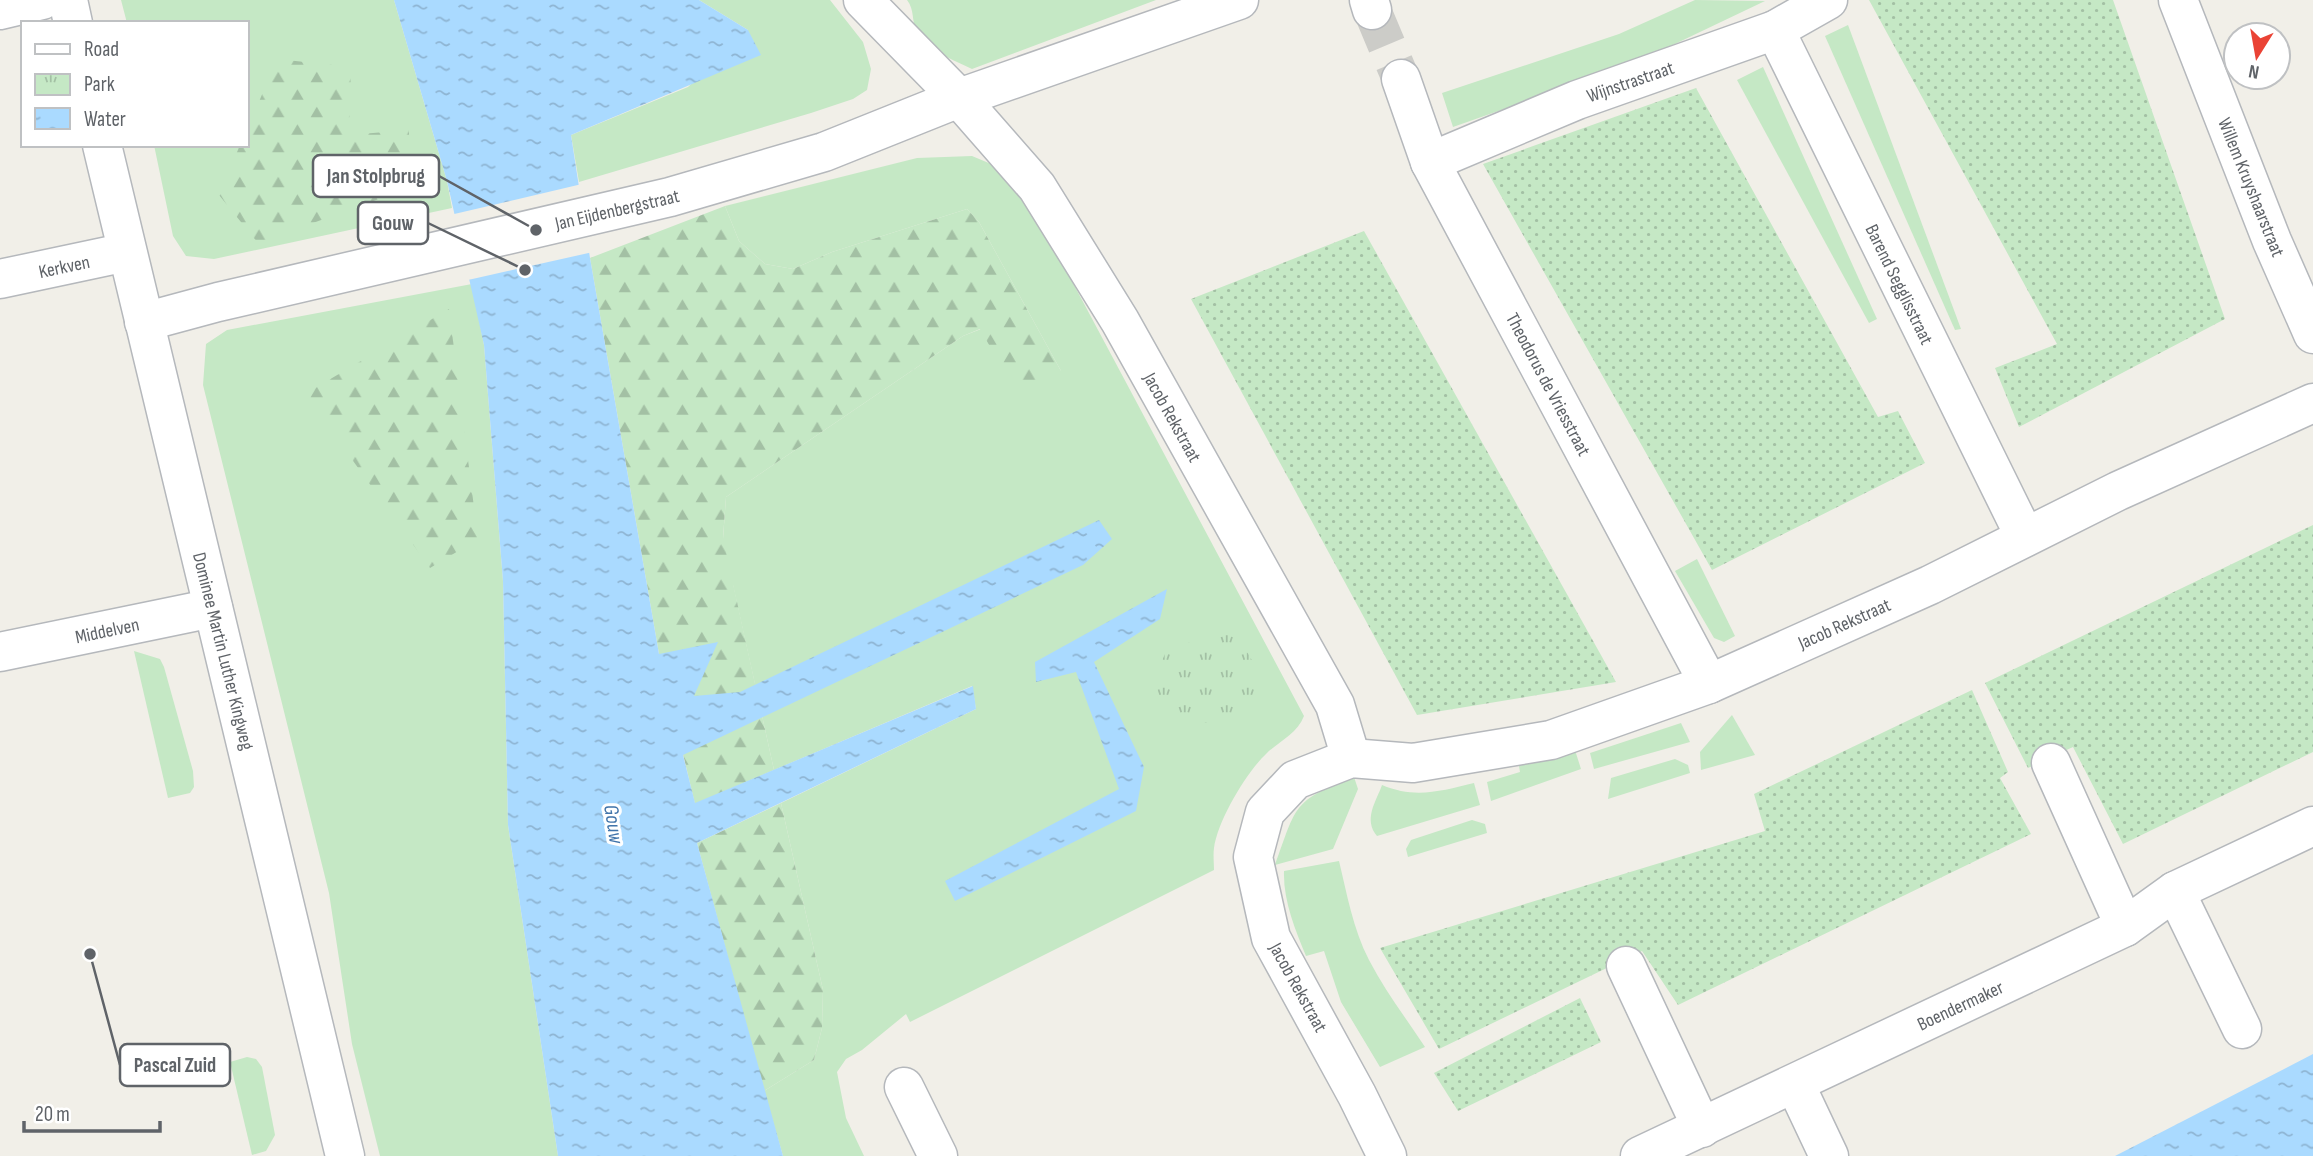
<svg xmlns="http://www.w3.org/2000/svg" width="2313" height="1156" viewBox="0 0 2313 1156" font-family="'Sofia Sans Condensed',sans-serif">
	<style>
		.grass { fill: #c5e8c5 }
		.forest { fill: url(#forest-firs) }
		.park { fill: url(#park-tufts) }
		.garden { fill: url(#garden-dots) }
		.water { fill: url(#water-ripples) }
		.pier { fill: #f1efe8 }
		.lines { fill: none; stroke-linecap: round; stroke-linejoin: round }
		.minor-tunnel { stroke: #ccccc8; stroke-width: 38; stroke-dasharray: 38 19; stroke-linecap: butt }
		.minor-casing { stroke: #b5b8bc; stroke-width: 41 }
		.minor { stroke: #fff; stroke-width: 38 }
		.labels { text-anchor: middle; stroke-width: 6; stroke-linejoin: round; paint-order: stroke }
		.street-label { font-size: 19px; fill: #5f6368; stroke: #fff }
		.water-label { font-size: 21px; font-style: italic; fill: #4174aa; stroke: #fff }
		.leader { fill: none; stroke: #5f6368; stroke-width: 2.5 }
		.callout-dot { fill: #5f6368; stroke: #fff; stroke-width: 2.5 }
		.callout { fill: #fff; stroke: #5f6368; stroke-width: 2.5 }
		.callout-label { font-size: 21px; text-anchor: middle; font-weight: bold; fill: #5f6368 }
	</style>
	<defs>
		<pattern id="forest-firs" width="22" height="20" patternUnits="userSpaceOnUse" patternTransform="scale(1.75)"><rect width="22" height="20" fill="#c5e8c5"/><path d="M5 1l3.5 6h-7zM16 11l3.5 6h-7z" fill="#a3c0a4"/></pattern>
		<pattern id="park-tufts" width="24" height="20" patternUnits="userSpaceOnUse" patternTransform="scale(1.75)"><rect width="24" height="20" fill="#c5e8c5"/><path d="M3 7l-1-3M5 7V3M7 7l1-3M15 17l-1-3M17 17v-4M19 17l1-3" fill="none" stroke="#a3c0a4"/></pattern>
		<pattern id="garden-dots" width="8" height="8" patternUnits="userSpaceOnUse" patternTransform="scale(1.75)"><rect width="8" height="8" fill="#c5e8c5"/><path d="M2 2h.1M6 6h.1" fill="none" stroke="#a3c0a4" stroke-width="1.8" stroke-linecap="round"/></pattern>
		<pattern id="water-ripples" width="26" height="14" patternUnits="userSpaceOnUse" patternTransform="scale(1.75)"><rect width="26" height="14" fill="#aadaff"/><path d="M2 4q2-2 4 0t4 0M15 11q2-2 4 0t4 0" fill="none" stroke="#8eb4d2"/></pattern>
	</defs>
	<rect width="100%" height="100%" fill="#f1efe8"/>
	<g class="grass">
		<path d="M121,0H394L447,181L452,208L214,259L186,256L173,236L154,145H247V23H127Z"/>
		<path d="M699,0H830L863,42L871,69L867,90L853,99L811,113L579,182L571,135L688,87L748,30Z"/>
		<path d="M907,0H1156L972,69C953,60 929,51 917,31C911,21 915,10 907,0Z"/>
		<path d="M1695,0L1765,1L1635,63L1453,127L1442,93L1619,34Z"/>
		<path d="M1848,25L1961,329L1955,330L1825,36Z"/>
		<path d="M1763,67L1877,319L1869,323L1737,80Z"/>
		<path d="M972,156L1003,169L1026,195L1304,716C1297,734 1279,741 1266,754C1246,773 1218,820 1214,848C1213,855 1214,863 1214,870L910,1022L906,1014L862,1050L846,1059L837,1072L846,1118L864,1156H783L764,1091L814,1060L822,1028L823,990L781,803L976,709L972,686L774,770L733,585L714,544L723,539L726,497L963,336L981,329L1061,371L979,222L967,209L832,252L793,269L765,264L739,241L725,206L917,158Z"/>
		<path d="M472,284L484,345L503,581L508,825L558,1156H380L352,1044L329,893L203,385L206,344L227,330Z"/>
		<path d="M1697,559L1735,636L1724,642L1714,638L1675,571Z"/>
		<path d="M134,651L160,659L164,667L193,771L194,787L190,793L168,798Z"/>
		<path d="M1732,715L1755,755L1701,770L1700,752Z"/>
		<path d="M1681,723L1690,742L1594,769L1590,753Z"/>
		<path d="M1574,747L1581,769L1491,801L1487,782L1520,772L1518,760Z"/>
		<path d="M1675,759L1688,765L1690,773L1608,799L1611,778Z"/>
		<path d="M1354,777L1358,789L1333,849L1275,865C1297,805 1292,801 1354,777Z"/>
		<path d="M1474,783L1480,805L1377,836C1363,819 1376,802 1382,785C1415,799 1441,791 1474,783Z"/>
		<path d="M1472,820L1485,824L1487,833L1408,857L1406,849L1411,840Z"/>
		<path d="M1339,861C1347,894 1353,929 1369,960C1385,991 1406,1018 1425,1047L1380,1067L1341,1002L1324,951L1306,956C1295,929 1283,900 1284,871Z"/>
		<path d="M247,1057L256,1059L262,1067L275,1135L266,1151L252,1155L230,1062Z"/>
	</g>
	<g class="forest">
		<path d="M277,59L351,67L349,135L409,130V188L258,243L219,195L240,145H247V130Z"/>
		<path d="M725,206L739,241L765,264L793,269L832,252L967,209L979,222L1061,371L1016,392L980,329L963,336L726,497L723,538L774,770L695,804L659,654L590,258Z"/>
		<path d="M449,309L478,539L430,568L305,394Z"/>
		<path d="M781,803L823,990L822,1028L814,1060L764,1091L697,843Z"/>
	</g>
	<path class="park" d="M1219,627C1235,631 1239,638 1247,652C1267,681 1258,705 1230,724C1215,723 1196,724 1181,720C1148,712 1155,666 1170,646L1186,644Z"/>
	<g class="garden">
		<path d="M1869,0H2113L2225,319L2019,427L1995,368L2057,344Z"/>
		<path d="M1696,88L1878,417L1898,411L1925,463L1712,570L1483,164Z"/>
		<path d="M1364,231L1616,682L1417,715L1191,299Z"/>
		<path d="M2313,525V752L2123,844L2073,747L2028,768L1985,683Z"/>
		<path d="M1972,690L2008,772L2000,778L2031,834L1678,1005L1642,951L1439,1049L1380,948L1765,831L1754,794Z"/>
		<path d="M1580,998L1601,1042L1458,1111L1434,1073Z"/>
	</g>
	<g class="water">
		<path d="M394,0H699L748,30L761,55L571,135L590,258L659,654L718,642L694,696L740,692L1099,520L1112,539L1083,565L683,755L695,803L973,686L976,709L697,843L783,1156H558L508,825L503,581L484,345L447,181Z"/>
		<path d="M1167,589L1160,619L1094,662L1144,767L1136,811L955,901L945,881L1119,789L1076,672L1036,682L1035,662Z"/>
		<path d="M2313,1054V1156H2115Z"/>
	</g>
	<path class="pier" d="M582,184L593,252L468,280L450,215Z"/>
	<g class="lines">
		<path class="minor-tunnel" d="M1372,10L1401,79"/>
		<defs>
			<g id="minor">
				<path d="M68,0L73,23"/>
				<path d="M863,0L959,98L1037,187L1120,321L1335,705L1351,758"/>
				<path d="M1369,0L1372,10"/>
				<path d="M2178,0L2272,241L2313,334"/>
				<path d="M0,10L42,0"/>
				<path d="M1775,30L2025,537"/>
				<path d="M1401,79L1430,162L1709,684"/>
				<path d="M102,145L345,1156"/>
				<path d="M1430,162L1577,100L1775,30L1828,0"/>
				<path d="M0,279L127,252"/>
				<path d="M144,322L218,302L670,197L824,152L959,98L1239,0"/>
				<path d="M0,652L213,608"/>
				<path d="M2051,763L2125,927"/>
				<path d="M2175,891L2242,1029"/>
				<path d="M1626,966L1702,1128"/>
				<path d="M1795,1084L1829,1156"/>
				<path d="M904,1087L938,1156"/>
				<path d="M1387,1156L1357,1095L1271,938L1253,857L1265,812L1295,780L1351,758L1413,763L1551,740L1709,684L1930,585L2118,491L2313,403"/>
				<path d="M1640,1156L2125,927L2175,891L2313,826"/>
			</g>
		</defs>
		<use href="#minor" class="minor-casing"/>
		<use href="#minor" class="minor"/>
	</g>
	<g class="labels">
		<g class="street-label">
			<text transform="translate(1630 81) rotate(-19)" y="7">Wijnstrastraat</text>
			<text transform="translate(2252 187) rotate(68)" y="7">Willem Kruyshaarstraat</text>
			<text transform="translate(617 209) rotate(-13)" y="7">Jan Eijdenbergstraat</text>
			<text transform="translate(64 266) rotate(-12)" y="7">Kerkven</text>
			<text transform="translate(1900 284) rotate(64)" y="7">Barend Segglisstraat</text>
			<text transform="translate(1549 384) rotate(62)" y="7">Theodorus de Vriesstraat</text>
			<text transform="translate(1173 417) rotate(61)" y="7">Jacob Rekstraat</text>
			<text transform="translate(1844 623) rotate(-24)" y="7">Jacob Rekstraat</text>
			<text transform="translate(107 630) rotate(-12)" y="7">Middelven</text>
			<text transform="translate(224 651) rotate(76)" y="7">Dominee Martin Luther Kingweg</text>
			<text transform="translate(1299 987) rotate(61)" y="7">Jacob Rekstraat</text>
			<text transform="translate(1960 1005) rotate(-25)" y="7">Boendermaker</text>
		</g>
		<g class="water-label">
			<text transform="translate(614 824) rotate(81)" y="7">Gouw</text>
		</g>
	</g>
	<path class="leader" d="M536 230L439 176M525 270L428 223M90 954L120 1065"/>
	<g class="callout-dot">
		<circle cx="536" cy="230" r="7"/>
		<circle cx="525" cy="270" r="7"/>
		<circle cx="90" cy="954" r="7"/>
	</g>
	<g class="callout">
		<rect x="313" y="155" width="126" height="42" rx="7"/>
		<rect x="358" y="202" width="70" height="42" rx="7"/>
		<rect x="120" y="1044" width="110" height="42" rx="7"/>
	</g>
	<g class="callout-label">
		<text x="376" y="183">Jan Stolpbrug</text>
		<text x="393" y="230">Gouw</text>
		<text x="175" y="1072">Pascal Zuid</text>
	</g>
	<rect x="21" y="21" width="228" height="126" fill="#ffffff" stroke="#bfc1c3" stroke-width="2"/>
	<rect x="35" y="44" width="35" height="10" fill="#ffffff" stroke="#bfc1c3" stroke-width="2"/>
	<text x="84" y="56" font-size="21" fill="#5f6368">Road</text>
	<rect x="35" y="74" width="35" height="21" fill="url(#park-tufts)" stroke="#bfc1c3" stroke-width="2"/>
	<text x="84" y="91" font-size="21" fill="#5f6368">Park</text>
	<rect x="35" y="108" width="35" height="21" fill="url(#water-ripples)" stroke="#bfc1c3" stroke-width="2"/>
	<text x="84" y="126" font-size="21" fill="#5f6368">Water</text>
	<g transform="translate(2257 56) rotate(191)"><circle r="33" fill="#ffffff" stroke="#bfc1c3" stroke-width="2"/>
	<path d="M0-5L12 26L0 18L-12 26Z" fill="#ea4335"/>
	<text y="-10" font-size="19" font-weight="bold" text-anchor="middle" fill="#5f6368">N</text>
	</g>
	<path d="M24 1121v10h136v-10" fill="none" stroke="#5f6368" stroke-width="3.5"/>
	<text x="35" y="1121" font-size="21" fill="#5f6368" stroke="#ffffff" stroke-width="5" paint-order="stroke">20 m</text>
</svg>
